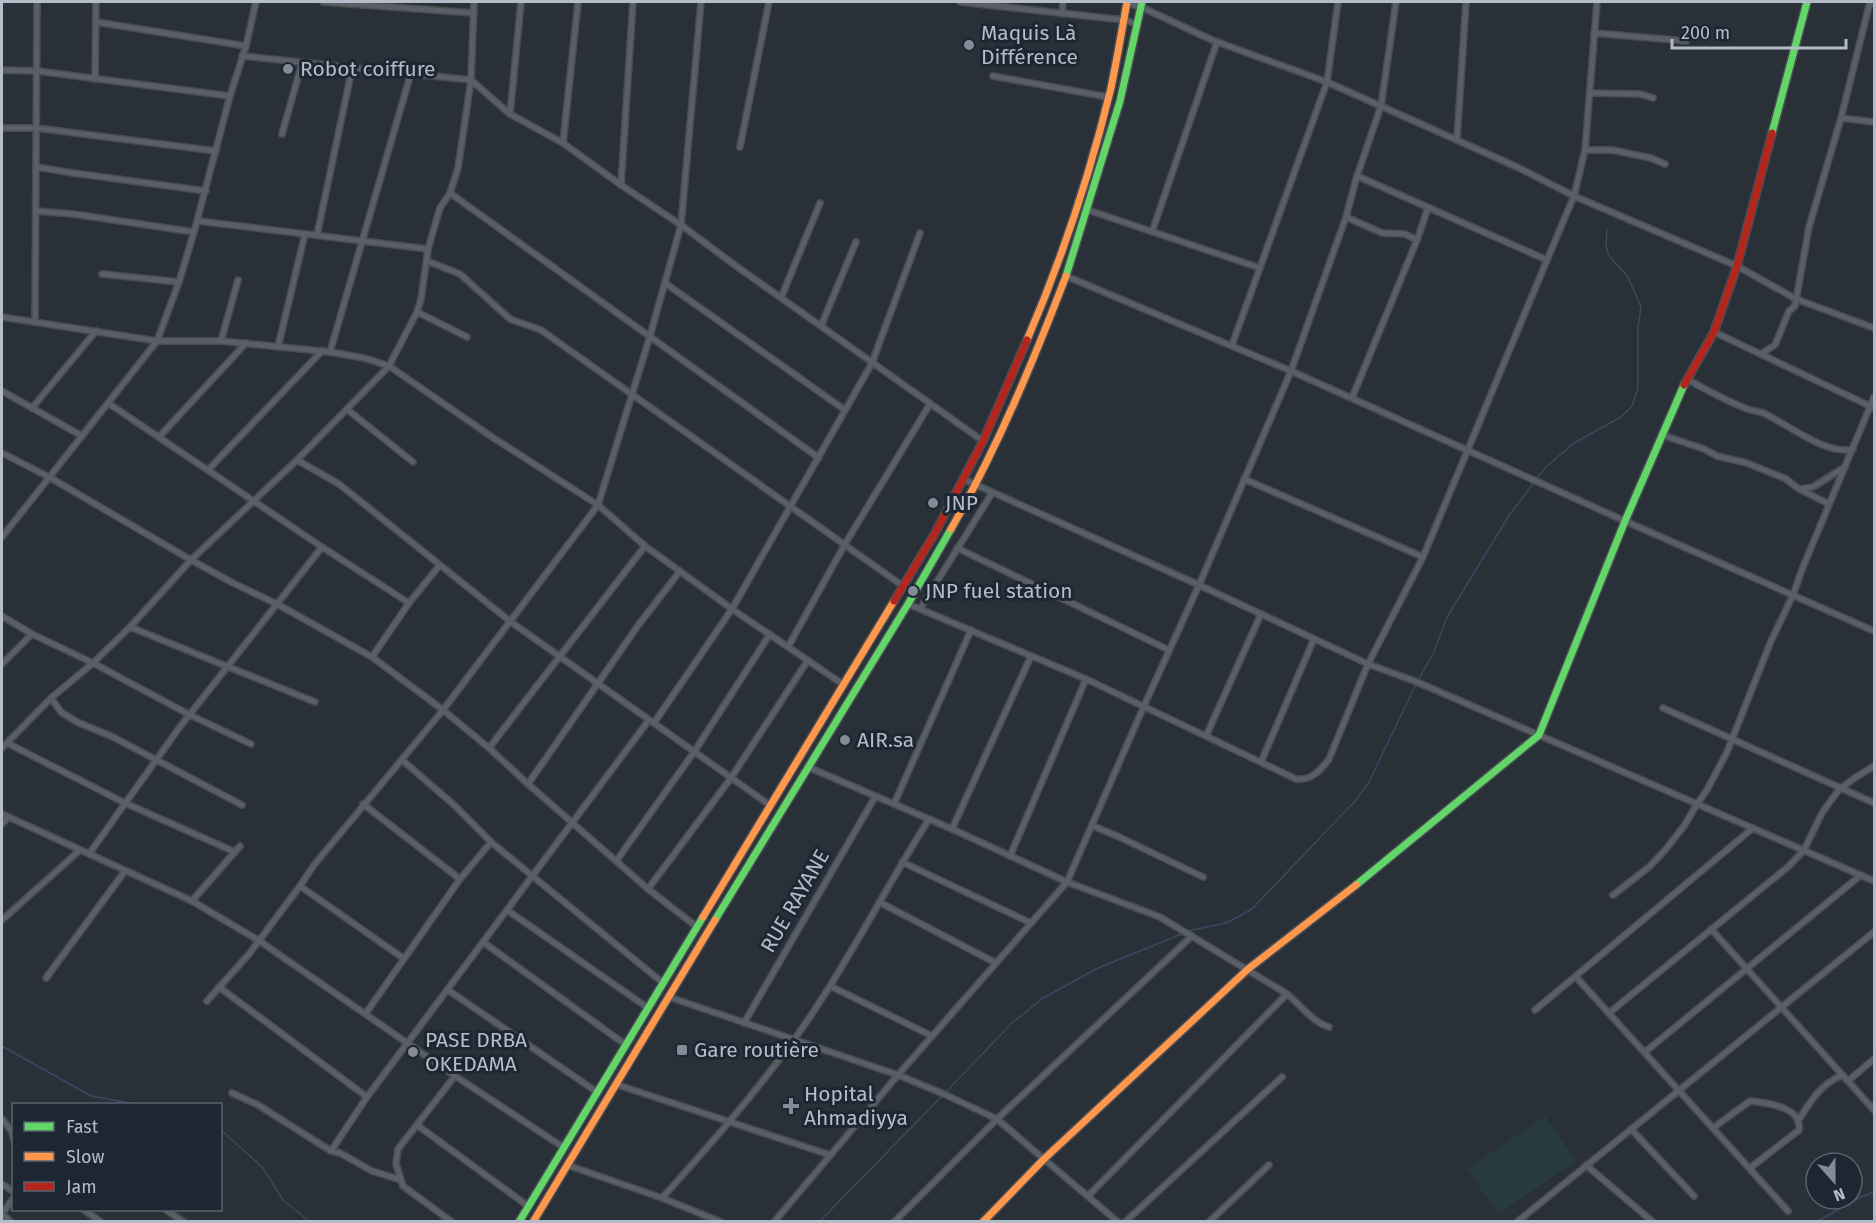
<svg xmlns="http://www.w3.org/2000/svg" width="1876" height="1223" viewBox="0 0 1876 1223" font-family="'Fira Sans',sans-serif">
	<style>
		.green { fill: #273a3e }
		.lines { fill: none; stroke-linecap: round; stroke-linejoin: round }
		.stream { stroke: #384963; stroke-width: 1.5 }
		.street-casing { stroke: #484c53; stroke-width: 8 }
		.fast-casing { stroke: #484c53; stroke-width: 10 }
		.slow-casing { stroke: #484c53; stroke-width: 10 }
		.jam-casing { stroke: #484c53; stroke-width: 10 }
		.street { stroke: #5a5e66; stroke-width: 5 }
		.fast { stroke: #63d668; stroke-width: 7 }
		.slow { stroke: #ff974d; stroke-width: 7 }
		.jam { stroke: #b3261e; stroke-width: 7 }
		.poi-dot { fill: #848b96; stroke: #1d2633; stroke-width: 2 }
		.labels { text-anchor: middle; stroke-width: 6; stroke-linejoin: round; paint-order: stroke }
		.poi-label { font-size: 21px; fill: #b4bcc9; stroke: #1d2633; text-anchor: start }
		.street-label { font-size: 21px; fill: #b4bcc9; stroke: #1d2633 }
	</style>
	<rect width="100%" height="100%" fill="#2a3038"/>
	<path class="green" d="M1545,1116L1576,1161L1498,1214L1467,1169Z"/>
	<g class="lines">
		<g class="stream">
			<path d="M1536,479L1546,467L1574,443L1621,417L1632,406L1638,389V327L1641,307L1628,277L1609,256L1606,246L1607,229"/>
			<path d="M1418,680L1433,654L1447,617L1510,514L1534,483"/>
			<path d="M1189,931C1200,928 1211,926 1222,924C1232,921 1242,915 1252,909L1356,800L1369,782L1416,684"/>
			<path d="M2,1046L91,1096L135,1104"/>
			<path d="M945,1093L1012,1023L1043,998L1098,968L1184,933"/>
			<path d="M220,1129L263,1168L283,1200L310,1222"/>
			<path d="M819,1222L942,1096"/>
			<path d="M1816,1222L1861,1197L1874,1192"/>
		</g>
		<defs>
			<g id="street">
				<path d="M323,2L474,13"/>
				<path d="M474,2L471,80L510,114L563,143L621,185L681,225L736,266L983,441"/>
				<path d="M960,2L1124,20L1138,24"/>
				<path d="M1127,3L1141,7L1212,40L1327,82L1517,167L1574,196L1737,266L1796,299L1874,328"/>
				<path d="M1062,14L1063,2"/>
				<path d="M96,22L246,46"/>
				<path d="M1594,33L1686,41"/>
				<path d="M2,70L37,71L230,96"/>
				<path d="M993,76L1108,97"/>
				<path d="M95,79L96,2"/>
				<path d="M1590,93L1640,94L1653,98"/>
				<path d="M510,114L521,2"/>
				<path d="M1841,118L1874,122"/>
				<path d="M2,128H36L216,151"/>
				<path d="M282,134L302,63"/>
				<path d="M1457,140L1466,2"/>
				<path d="M563,143L578,2"/>
				<path d="M740,147L769,2"/>
				<path d="M1585,150H1612L1651,158L1665,164"/>
				<path d="M37,167L73,173L206,191"/>
				<path d="M1357,176L1547,260L1574,196L1585,150L1597,2"/>
				<path d="M621,185L633,2"/>
				<path d="M450,193L819,458"/>
				<path d="M1088,210L1260,268"/>
				<path d="M36,211L73,214L194,232"/>
				<path d="M1346,217L1382,233L1405,234L1417,240"/>
				<path d="M198,221L428,249"/>
				<path d="M1152,232L1217,42"/>
				<path d="M317,235L352,69"/>
				<path d="M427,261L460,274L510,319L541,330L903,586"/>
				<path d="M102,274L179,282"/>
				<path d="M1066,276L1291,371L1625,521L1874,631"/>
				<path d="M665,283L845,410"/>
				<path d="M781,298L820,203"/>
				<path d="M417,312L467,337"/>
				<path d="M2,317L157,341H221L330,352L364,358L389,366L492,437L598,505L645,546L732,609L844,685"/>
				<path d="M35,321L37,2"/>
				<path d="M821,326L856,242"/>
				<path d="M1714,332L1874,408"/>
				<path d="M221,341L238,280"/>
				<path d="M1232,345L1327,82L1338,2"/>
				<path d="M278,347L305,234"/>
				<path d="M330,352L411,73"/>
				<path d="M1761,354L1775,345L1789,311L1795,306L1809,227L1841,118L1870,2"/>
				<path d="M1687,379C1706,390 1725,400 1745,408C1751,411 1758,411 1763,413C1788,424 1826,456 1853,449"/>
				<path d="M2,391L82,436"/>
				<path d="M1352,398L1417,240L1428,208"/>
				<path d="M108,403L322,547L409,603"/>
				<path d="M32,408L96,331"/>
				<path d="M348,410L413,462"/>
				<path d="M1662,435L1704,449L1717,456L1747,463L1786,479L1799,489L1829,504"/>
				<path d="M159,437L246,343"/>
				<path d="M2,453L49,477L191,560L233,583L277,604L372,657L443,710L489,748L528,784L648,889L697,927"/>
				<path d="M297,460L339,484L511,622L771,806"/>
				<path d="M208,470L322,351"/>
				<path d="M963,479L1199,585L1368,664L1417,682L1874,881"/>
				<path d="M1244,479L1423,557"/>
				<path d="M1801,489L1813,487L1845,467"/>
				<path d="M2,537L157,341L179,282L194,232L230,96L246,46L256,2"/>
				<path d="M957,548L1169,650"/>
				<path d="M908,604L1086,679L1296,779C1311,781 1321,770 1329,759L1368,664L1423,557L1547,260"/>
				<path d="M920,609L992,493"/>
				<path d="M2,616L32,634L93,663L190,715L251,744"/>
				<path d="M130,627L315,702"/>
				<path d="M788,647L845,544L930,404"/>
				<path d="M372,657L409,603L439,566"/>
				<path d="M2,664L32,634"/>
				<path d="M51,698L61,712L77,722L113,737L242,805"/>
				<path d="M1663,708L1874,803"/>
				<path d="M654,723L732,609L872,363L920,233"/>
				<path d="M1206,736L1261,614"/>
				<path d="M7,743L125,803L235,852"/>
				<path d="M2,748L51,698L93,663L130,627L191,560L297,460L389,366L417,312L421,299L428,249L432,235L440,208L450,193L458,168L471,80L242,56"/>
				<path d="M489,748L645,546"/>
				<path d="M402,760L453,804L491,842L663,983"/>
				<path d="M1261,762L1314,639"/>
				<path d="M808,767L952,829L1067,882L1160,917L1287,994C1301,1005 1312,1022 1329,1027"/>
				<path d="M528,784L637,627L680,571"/>
				<path d="M363,804L460,879"/>
				<path d="M894,804L971,630"/>
				<path d="M2,814L192,901L258,940L455,1076L563,1147"/>
				<path d="M2,824L9,817"/>
				<path d="M1093,826L1117,836L1203,877"/>
				<path d="M952,829L1031,656"/>
				<path d="M89,854L179,728L322,547"/>
				<path d="M1010,856L1086,679"/>
				<path d="M617,860L694,752L770,634"/>
				<path d="M902,862L1031,923"/>
				<path d="M648,889L731,778L808,660"/>
				<path d="M1613,895L1649,867L1666,849L1684,826L1697,804L1707,790L1727,752L1771,641L1793,595L1803,567L1874,397"/>
				<path d="M192,901L240,846"/>
				<path d="M879,902L996,963"/>
				<path d="M507,910L648,1008"/>
				<path d="M2,920L80,850"/>
				<path d="M1711,929L1874,1110"/>
				<path d="M483,942L626,1045"/>
				<path d="M403,958L300,886L314,865L443,710L598,505L650,336L681,225L701,2"/>
				<path d="M1576,977L1788,1211"/>
				<path d="M46,978L125,871"/>
				<path d="M830,986L932,1036"/>
				<path d="M219,987L367,1097"/>
				<path d="M448,990L597,1092"/>
				<path d="M669,997L898,1075L944,1094L997,1119L1118,1222"/>
				<path d="M207,1001L249,954L300,886"/>
				<path d="M1535,1010L1753,828"/>
				<path d="M366,1013L460,879L491,842"/>
				<path d="M1609,1013L1789,866L1804,850L1822,813L1838,791L1853,779L1874,766"/>
				<path d="M744,1023L875,797"/>
				<path d="M1645,1052L1861,875"/>
				<path d="M1848,1081L1874,1059"/>
				<path d="M615,1084L830,1155"/>
				<path d="M232,1093L258,1105L331,1151L340,1153L372,1171L401,1180"/>
				<path d="M2,1119L12,1132L14,1140"/>
				<path d="M1798,1121C1810,1102 1821,1083 1843,1075"/>
				<path d="M417,1125L528,1206"/>
				<path d="M1713,1128L1750,1101C1766,1103 1802,1106 1799,1130L1750,1168"/>
				<path d="M1631,1129L1694,1196"/>
				<path d="M331,1151L367,1097L649,720"/>
				<path d="M567,1165L662,1198L721,1222"/>
				<path d="M1586,1165L1653,1222"/>
				<path d="M2,1184L14,1192"/>
				<path d="M1088,1196L1287,994"/>
				<path d="M662,1198C708,1147 753,1096 793,1041C844,971 883,892 929,819"/>
				<path d="M84,1210L101,1222"/>
				<path d="M166,1210L184,1222"/>
				<path d="M2,1214L14,1197"/>
				<path d="M2,1214L11,1222"/>
				<path d="M452,1222L403,1186L396,1164L398,1149L455,1076"/>
				<path d="M774,1222L898,1075L1067,882L1144,706L1199,585L1291,371L1346,217L1357,176L1381,106L1396,2"/>
				<path d="M894,1222L997,1119L1192,936"/>
				<path d="M1125,1222L1282,1077"/>
				<path d="M1209,1222L1269,1165"/>
				<path d="M1517,1222L1874,932"/>
			</g>
			<g id="fast">
				<path d="M1772,133L1807,2"/>
				<path d="M1066,276L1120,101L1142,2"/>
				<path d="M1356,885L1539,735L1625,521L1684,385"/>
				<path d="M715,920L908,604L951,529"/>
				<path d="M519,1222L703,917"/>
			</g>
			<g id="slow">
				<path d="M1027,340C1062,259 1090,174 1111,88C1117,59 1122,30 1127,2"/>
				<path d="M951,529C997,449 1033,362 1066,276"/>
				<path d="M703,917L894,601"/>
				<path d="M533,1222L715,920"/>
				<path d="M983,1222L1044,1159L1248,969L1356,885"/>
			</g>
			<g id="jam">
				<path d="M1684,385L1714,332L1737,266L1772,133"/>
				<path d="M894,601L935,533L983,441L1027,340"/>
			</g>
		</defs>
		<use href="#street" class="street-casing"/>
		<use href="#fast" class="fast-casing"/>
		<use href="#slow" class="slow-casing"/>
		<use href="#jam" class="jam-casing"/>
		<use href="#street" class="street"/>
		<use href="#fast" class="fast"/>
		<use href="#slow" class="slow"/>
		<use href="#jam" class="jam"/>
	</g>
	<g class="poi-dot">
		<circle cx="969" cy="45" r="6"/>
		<circle cx="288" cy="69" r="6"/>
		<circle cx="933" cy="503" r="6"/>
		<circle cx="913" cy="591" r="6"/>
		<circle cx="845" cy="740" r="6"/>
		<rect x="676" y="1044" width="12" height="12" rx="3"/>
		<circle cx="413" cy="1052" r="6"/>
		<path d="M788 1097h6v6h6v6h-6v6h-6v-6h-6v-6h6z"/>
	</g>
	<g class="labels">
		<g class="poi-label">
			<text x="981" y="40">Maquis Là<tspan x="981" dy="24">Différence</tspan></text>
			<text x="300" y="76">Robot coiffure</text>
			<text x="945" y="510">JNP</text>
			<text x="925" y="598">JNP fuel station</text>
			<text x="857" y="747">AIR.sa</text>
			<text x="425" y="1047">PASE DRBA<tspan x="425" dy="24">OKEDAMA</tspan></text>
			<text x="694" y="1057">Gare routière</text>
			<text x="804" y="1101">Hopital<tspan x="804" dy="24">Ahmadiyya</tspan></text>
		</g>
		<g class="street-label">
			<text transform="translate(795 901) rotate(-60)" y="7">RUE RAYANE</text>
		</g>
	</g>
	<rect width="1876" height="1223" fill="none" stroke="#b4bcc9" stroke-width="6"/>
	<rect x="12" y="1103" width="210" height="108" fill="#1d2633" stroke="#59626f" stroke-width="1.5"/>
	<rect x="24" y="1122" width="30" height="9" fill="#63d668" stroke="#59626f" stroke-width="1.5"/>
	<text x="66" y="1133" font-size="18" fill="#b4bcc9">Fast</text>
	<rect x="24" y="1152" width="30" height="9" fill="#ff974d" stroke="#59626f" stroke-width="1.5"/>
	<text x="66" y="1163" font-size="18" fill="#b4bcc9">Slow</text>
	<rect x="24" y="1182" width="30" height="9" fill="#b3261e" stroke="#59626f" stroke-width="1.5"/>
	<text x="66" y="1193" font-size="18" fill="#b4bcc9">Jam</text>
	<g transform="translate(1834 1181) rotate(159)"><circle r="28" fill="#1d2633" stroke="#59626f" stroke-width="1.5"/>
	<path d="M0-4.5L10 22L0 15L-10 22Z" fill="#848b96"/>
	<text y="-9" font-size="16" font-weight="bold" text-anchor="middle" fill="#b4bcc9">N</text>
	</g>
	<path d="M1672 39v9h174v-9" fill="none" stroke="#b4bcc9" stroke-width="3"/>
	<text x="1681" y="39" font-size="18" fill="#b4bcc9" stroke="#1d2633" stroke-width="4.5" paint-order="stroke">200 m</text>
</svg>
